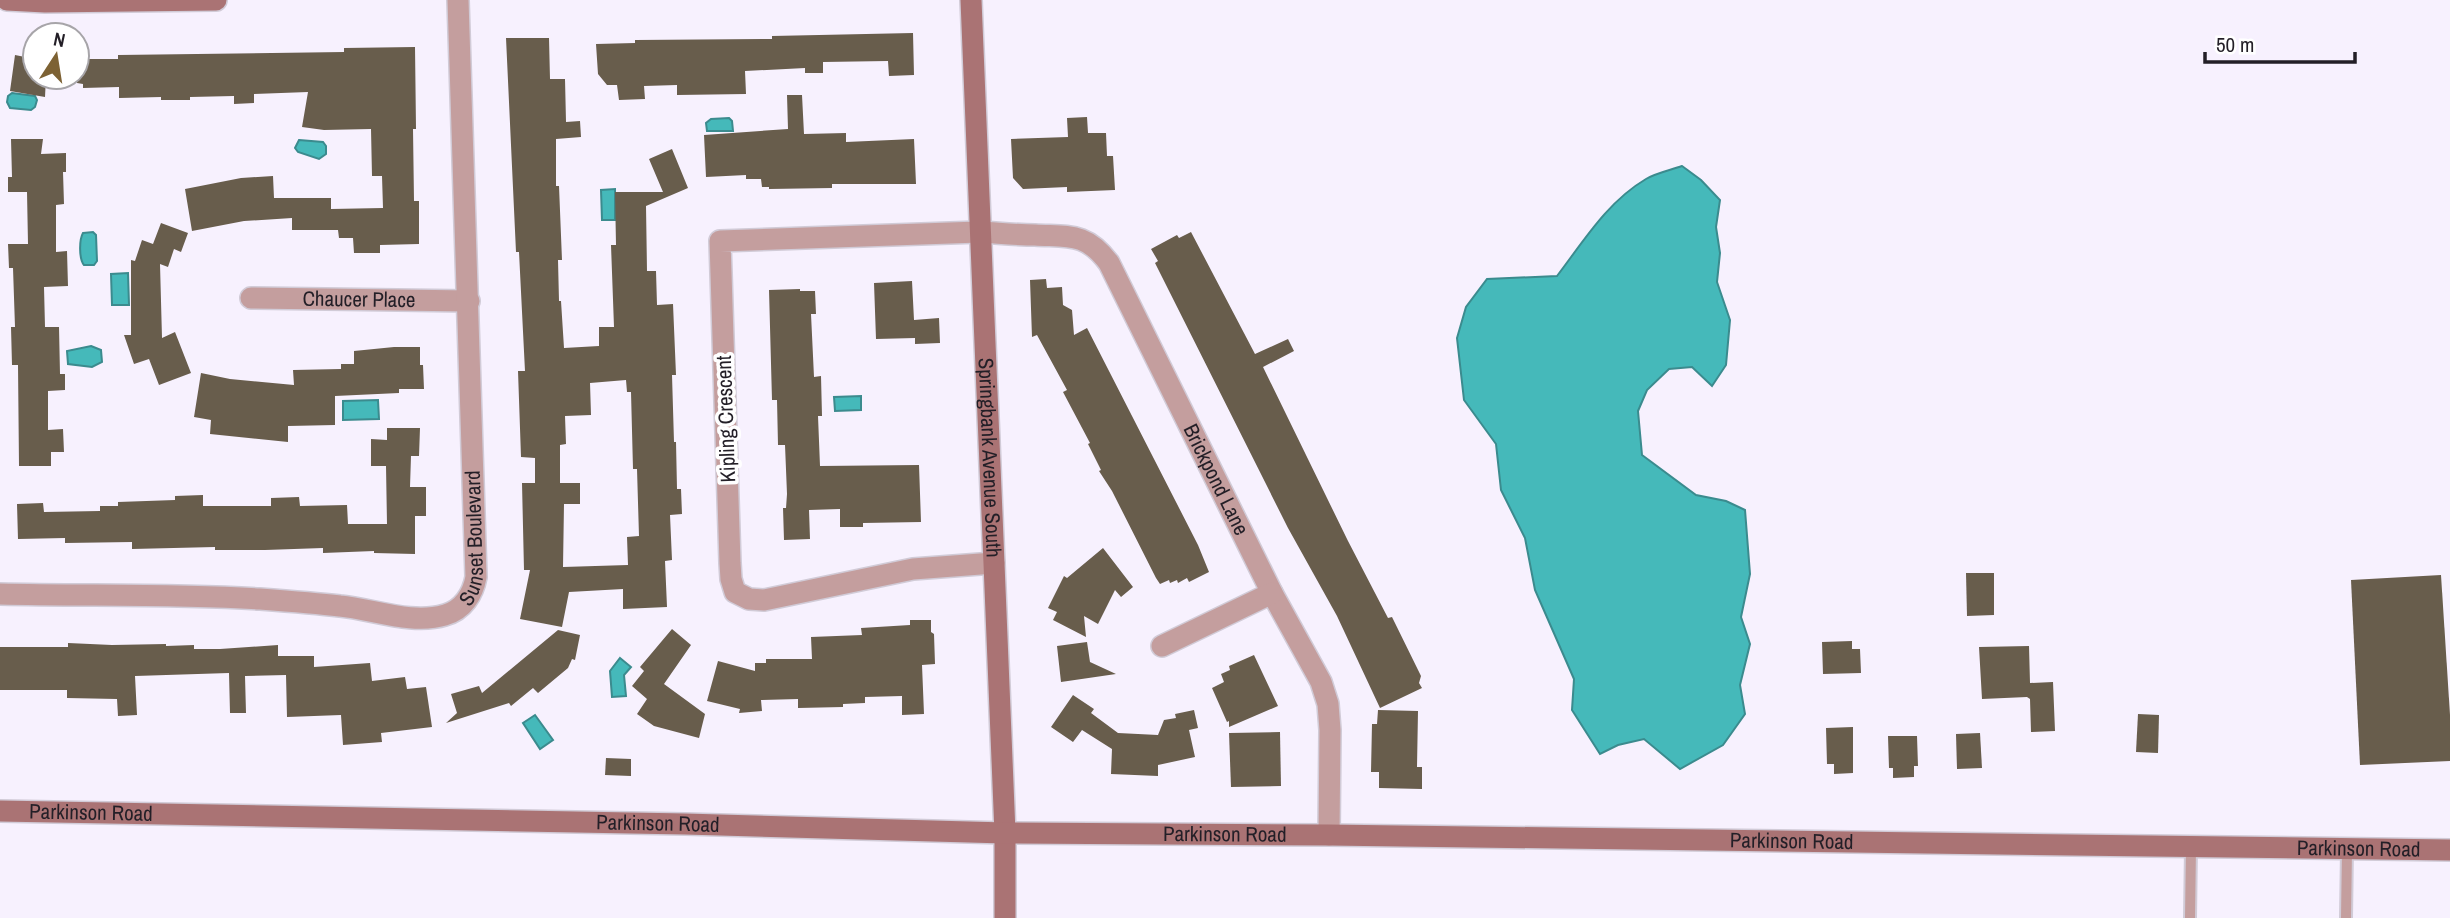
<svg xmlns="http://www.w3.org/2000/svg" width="2450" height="918" viewBox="0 0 2450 918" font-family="'Archivo Narrow',sans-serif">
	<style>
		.water { fill: #45b9ba; stroke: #3b8b8e; stroke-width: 2 }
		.building { fill: #685d4c; fill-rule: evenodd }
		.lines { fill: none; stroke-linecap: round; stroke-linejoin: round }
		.lane-casing { stroke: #d1cbd7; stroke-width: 14 }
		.street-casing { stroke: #d1cbd7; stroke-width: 24 }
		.secondary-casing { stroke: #d1cbd7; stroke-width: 24 }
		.lane { stroke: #c49e9e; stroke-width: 10 }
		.street { stroke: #c49e9e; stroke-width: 21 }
		.secondary { stroke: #aa7374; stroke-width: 21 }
		.labels { text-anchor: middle; stroke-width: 7; stroke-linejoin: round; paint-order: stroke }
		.street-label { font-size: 21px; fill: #231f27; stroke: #fff }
	</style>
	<rect width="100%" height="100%" fill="#f7f1fe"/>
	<g class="water">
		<path d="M12,93L35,96L37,100L35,107L31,110L10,108L7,102L8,96Z"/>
		<path d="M729,118L732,121L733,131H707L706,123L711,119Z"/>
		<path d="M299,140L323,142L326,146V154L319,159L298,152L295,148Z"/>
		<path d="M1682,166L1701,180L1720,200L1716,227L1720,253L1717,282L1730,320L1726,365L1712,386L1692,367L1669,369L1647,390L1638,411L1642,455L1696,495L1726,501L1745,510L1750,574L1741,617L1750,644L1740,685L1745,714L1723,745L1680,769L1644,739L1618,745L1600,754L1572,710L1574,679L1535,590L1525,538L1501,490L1496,444L1464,400L1457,338L1466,307L1487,279L1557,276C1583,242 1607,202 1646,179C1656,173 1671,170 1682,166Z"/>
		<path d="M615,189V220H602L601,190Z"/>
		<path d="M83,233L93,232L96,235L97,261L94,265H84C79,259 79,240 83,233Z"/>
		<path d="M128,273L129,305H112L111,274Z"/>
		<path d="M91,346L101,350L102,362L92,367L68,364L67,351Z"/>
		<path d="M861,396V410L835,411L834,397Z"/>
		<path d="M378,400L379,419L343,420V401Z"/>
		<path d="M620,658L631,667L624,675L626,696L612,697L610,671Z"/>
		<path d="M535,715L553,740L540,749L523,723Z"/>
	</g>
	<g class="building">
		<path d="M913,33L914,75L889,76L888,61L823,62V73H805V68L745,71L746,94L677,95V85L644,86L645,99L619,100L617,85H607L598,74L596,44L635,43V40L772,39V36Z"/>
		<path d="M506,38H549L550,79H565L566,122L580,121L581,137L556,139V186H559L562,260H558L559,301H561L564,348L599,346V327H614L611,245H616L615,192H663L649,159L672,149L688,188L646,206L647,271H656L657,305L673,304L676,375H672L674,442H676L677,489H681L682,514L670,515L672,560L665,561L667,607L623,609V589L569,592L562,627L520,619L530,570H524L522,483H535V458L521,457L518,371H525L519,252H516ZM626,380L627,392H631L633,469H637L639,536L627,537L628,565L563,567L564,504H580V483H560V445L566,444L565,416L591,415L590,383Z"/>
		<path d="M415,47L416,129H413L414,201H419V244L380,245V253H354L353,238H339L338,230H292V218L244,221L192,231L185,189L241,178L273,176L274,198H331V209L383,208L382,176H372L371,129L324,130L302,127L308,92L254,94V103L234,104V96L190,97V100H161V97L119,98V87L83,88V84L77,83V59H118V55L344,52V48Z"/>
		<path d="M15,55L35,59V77H46L45,97L10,91Z"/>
		<path d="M787,95H802L804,134L846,133V142L914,139L916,184H832V188L769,189V187H762L761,179H746V175L706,177L704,135L788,129Z"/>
		<path d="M1087,117L1088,133H1106L1107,156H1113L1115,190L1067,192V187L1023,189L1013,178L1011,139L1068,137L1067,118Z"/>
		<path d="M11,139H43L41,154L66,153V172H63L64,204L56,205V252L67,251L68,286L44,287L45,327H59L60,374H65V390L48,391V430L63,429L64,452H51V466H19L18,365H12L11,327H15L13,268H9L8,244H28L27,192H8V177H12Z"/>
		<path d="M161,223L188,233L181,252L174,249L168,267L160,264L162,338L175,332L191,373L159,385L149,359L134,364L124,335H131V260L135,261L142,240L153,244Z"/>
		<path d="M1191,232L1255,354L1288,339L1294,351L1263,367L1348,541L1388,618L1392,617L1421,676L1419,683L1422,688L1380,708L1337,616L1288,528L1155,263L1158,261L1151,249L1177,235L1179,238Z"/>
		<path d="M1046,279L1047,288L1062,287L1063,305L1072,310L1074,335L1087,328L1198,545L1209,572L1189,582L1187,578L1178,583L1177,580L1170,583L1169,580L1160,584L1156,578L1112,491L1099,471L1101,470L1088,444L1090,443L1063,392L1067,390L1037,335L1032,337L1030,280Z"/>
		<path d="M912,281L914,320L939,318L940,343L915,344V338L876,339L874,283Z"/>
		<path d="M800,289V291H815L816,314H811L814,377L821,376L822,416H818L820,466L919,465L921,522L863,523V527H840V509L809,510L810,539L784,540L783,508H786L787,494L785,445H778L777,400H772L769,290Z"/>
		<path d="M394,347H420V365H423L424,389H399V393L335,396V425L288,426V442L210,434L211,420L194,417L201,373L230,379L294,385L293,370L341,369V364H354V351Z"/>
		<path d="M387,428H420L419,456H411L410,487H426V516H415V554L374,553V551L323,553V548L265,550H215V547L132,549V542L65,543V538L18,539L17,504L43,503L44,512L100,511V506H118V502L175,500V496L203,495V506H271V498L299,497L300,506L347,505L348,524H387L386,466H371V439L387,440Z"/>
		<path d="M1103,548L1133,587L1121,597L1115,590L1098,624L1084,616L1086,637L1053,620L1057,612L1048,608L1064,576L1067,578Z"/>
		<path d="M1966,573H1994V615L1967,616Z"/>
		<path d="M2441,575L2450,715V761L2360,765L2351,580Z"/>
		<path d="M910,620H931V632L934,634L935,664L922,665L924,714L902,715V696L865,697V703L843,704V707L798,708V699L761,700L762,711L739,713L740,709L707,701L718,661L755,671V663H766V659H812L811,637L862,635L861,628L910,625Z"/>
		<path d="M672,629L691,645L664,684L705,714L699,738L654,726L637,714L647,699L632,686L644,671L640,667Z"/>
		<path d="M558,630L580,635L575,660L572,659L568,668L538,693L533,688L511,706L509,703L446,723L457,713L451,694L479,686L482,693Z"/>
		<path d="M1852,641V649H1860L1861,673L1823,674L1822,642Z"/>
		<path d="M1087,642L1090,662L1116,674L1061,682L1057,646Z"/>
		<path d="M68,643L112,645L166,644V646L194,645V649H220L278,645V656H314V667L370,663L372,681L405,677L407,689L426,687L432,727L381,733L382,742L343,745L341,715L287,717L286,675L245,676L246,713H230L229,673L135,676L137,715L118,716L117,699L67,698V690H0V647H68Z"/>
		<path d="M2029,646L2030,683L2053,682L2055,731L2031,732L2030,699L2027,697L1982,699L1979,647Z"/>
		<path d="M1254,655L1278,706L1229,727V721L1227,722L1212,688L1224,682L1221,674L1230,670L1229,666Z"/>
		<path d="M1073,695L1094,709L1091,713L1118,733L1158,735L1164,720L1176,718L1175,714L1194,710L1198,728L1189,730L1195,757L1158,765V776L1111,774L1112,749L1082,730L1073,742L1051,727Z"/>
		<path d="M1378,710L1418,711L1417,767H1422V789L1379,788V772H1371L1372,724H1377Z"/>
		<path d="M2138,714L2159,715L2158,753L2136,752Z"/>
		<path d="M1853,727V773L1834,774V764H1827L1826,728Z"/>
		<path d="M1280,732L1281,786L1231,787L1229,733Z"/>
		<path d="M1980,733L1982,768L1957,769L1956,734Z"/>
		<path d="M1888,736H1917L1918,766H1914V777L1893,778V768H1889Z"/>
		<path d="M606,758L631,759V776L605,775Z"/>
	</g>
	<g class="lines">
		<defs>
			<g id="lane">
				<path d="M2190,918L2191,847"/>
				<path d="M2346,918L2347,849"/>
			</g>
			<g id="street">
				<path id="s1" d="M251,298L469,301"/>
				<path id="s2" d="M994,563L913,569L764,600L749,599L735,592L731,579L730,563L720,241L979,232C998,233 1017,235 1035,235C1069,237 1086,232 1109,263L1272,593L1321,682L1328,704L1330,730L1329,835"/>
				<path id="s3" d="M0,594C87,596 174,594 260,599C287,601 314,603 340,606C373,609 412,625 445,615C463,610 473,594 476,577L458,0"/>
				<path d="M1162,646L1272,593"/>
			</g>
			<g id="secondary">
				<path d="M7,0L45,2L216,0"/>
				<path id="s4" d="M971,0L1005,833V918"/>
				<path id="s5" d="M0,811L685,824L1005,833L1329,835L2450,850"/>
			</g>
		</defs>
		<use href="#lane" class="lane-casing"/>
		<use href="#street" class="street-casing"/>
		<use href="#secondary" class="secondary-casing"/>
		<use href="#lane" class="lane"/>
		<use href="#street" class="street"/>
		<use href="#secondary" class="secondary"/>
	</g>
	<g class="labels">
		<g class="street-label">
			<text dy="7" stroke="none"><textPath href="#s1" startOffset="108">Chaucer Place</textPath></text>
			<text transform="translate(726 419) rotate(-92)" y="7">Kipling Crescent</text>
			<text dy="7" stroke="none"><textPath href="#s4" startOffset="458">Springbank Avenue South</textPath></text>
			<text dy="7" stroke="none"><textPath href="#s2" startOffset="1256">Brickpond Lane</textPath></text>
			<text dy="7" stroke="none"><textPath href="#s3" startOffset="537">Sunset Boulevard</textPath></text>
			<text dy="7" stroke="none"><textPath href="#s5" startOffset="91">Parkinson Road</textPath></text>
			<text dy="7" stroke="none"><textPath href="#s5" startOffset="658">Parkinson Road</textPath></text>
			<text dy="7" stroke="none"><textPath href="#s5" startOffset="1225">Parkinson Road</textPath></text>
			<text dy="7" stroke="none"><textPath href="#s5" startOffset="1792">Parkinson Road</textPath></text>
			<text dy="7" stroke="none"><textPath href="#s5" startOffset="2359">Parkinson Road</textPath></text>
		</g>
	</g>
	<g transform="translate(56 56) rotate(12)"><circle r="33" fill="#ffffff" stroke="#a7a5a9" stroke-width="2"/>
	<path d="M0-5L12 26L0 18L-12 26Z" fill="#7d6234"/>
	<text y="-10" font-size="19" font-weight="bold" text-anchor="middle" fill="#231f27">N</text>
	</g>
	<path d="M2205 52v10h150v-10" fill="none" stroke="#231f27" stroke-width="3.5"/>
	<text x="2216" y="52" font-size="21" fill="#231f27" stroke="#ffffff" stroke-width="5" paint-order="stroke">50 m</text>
</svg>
